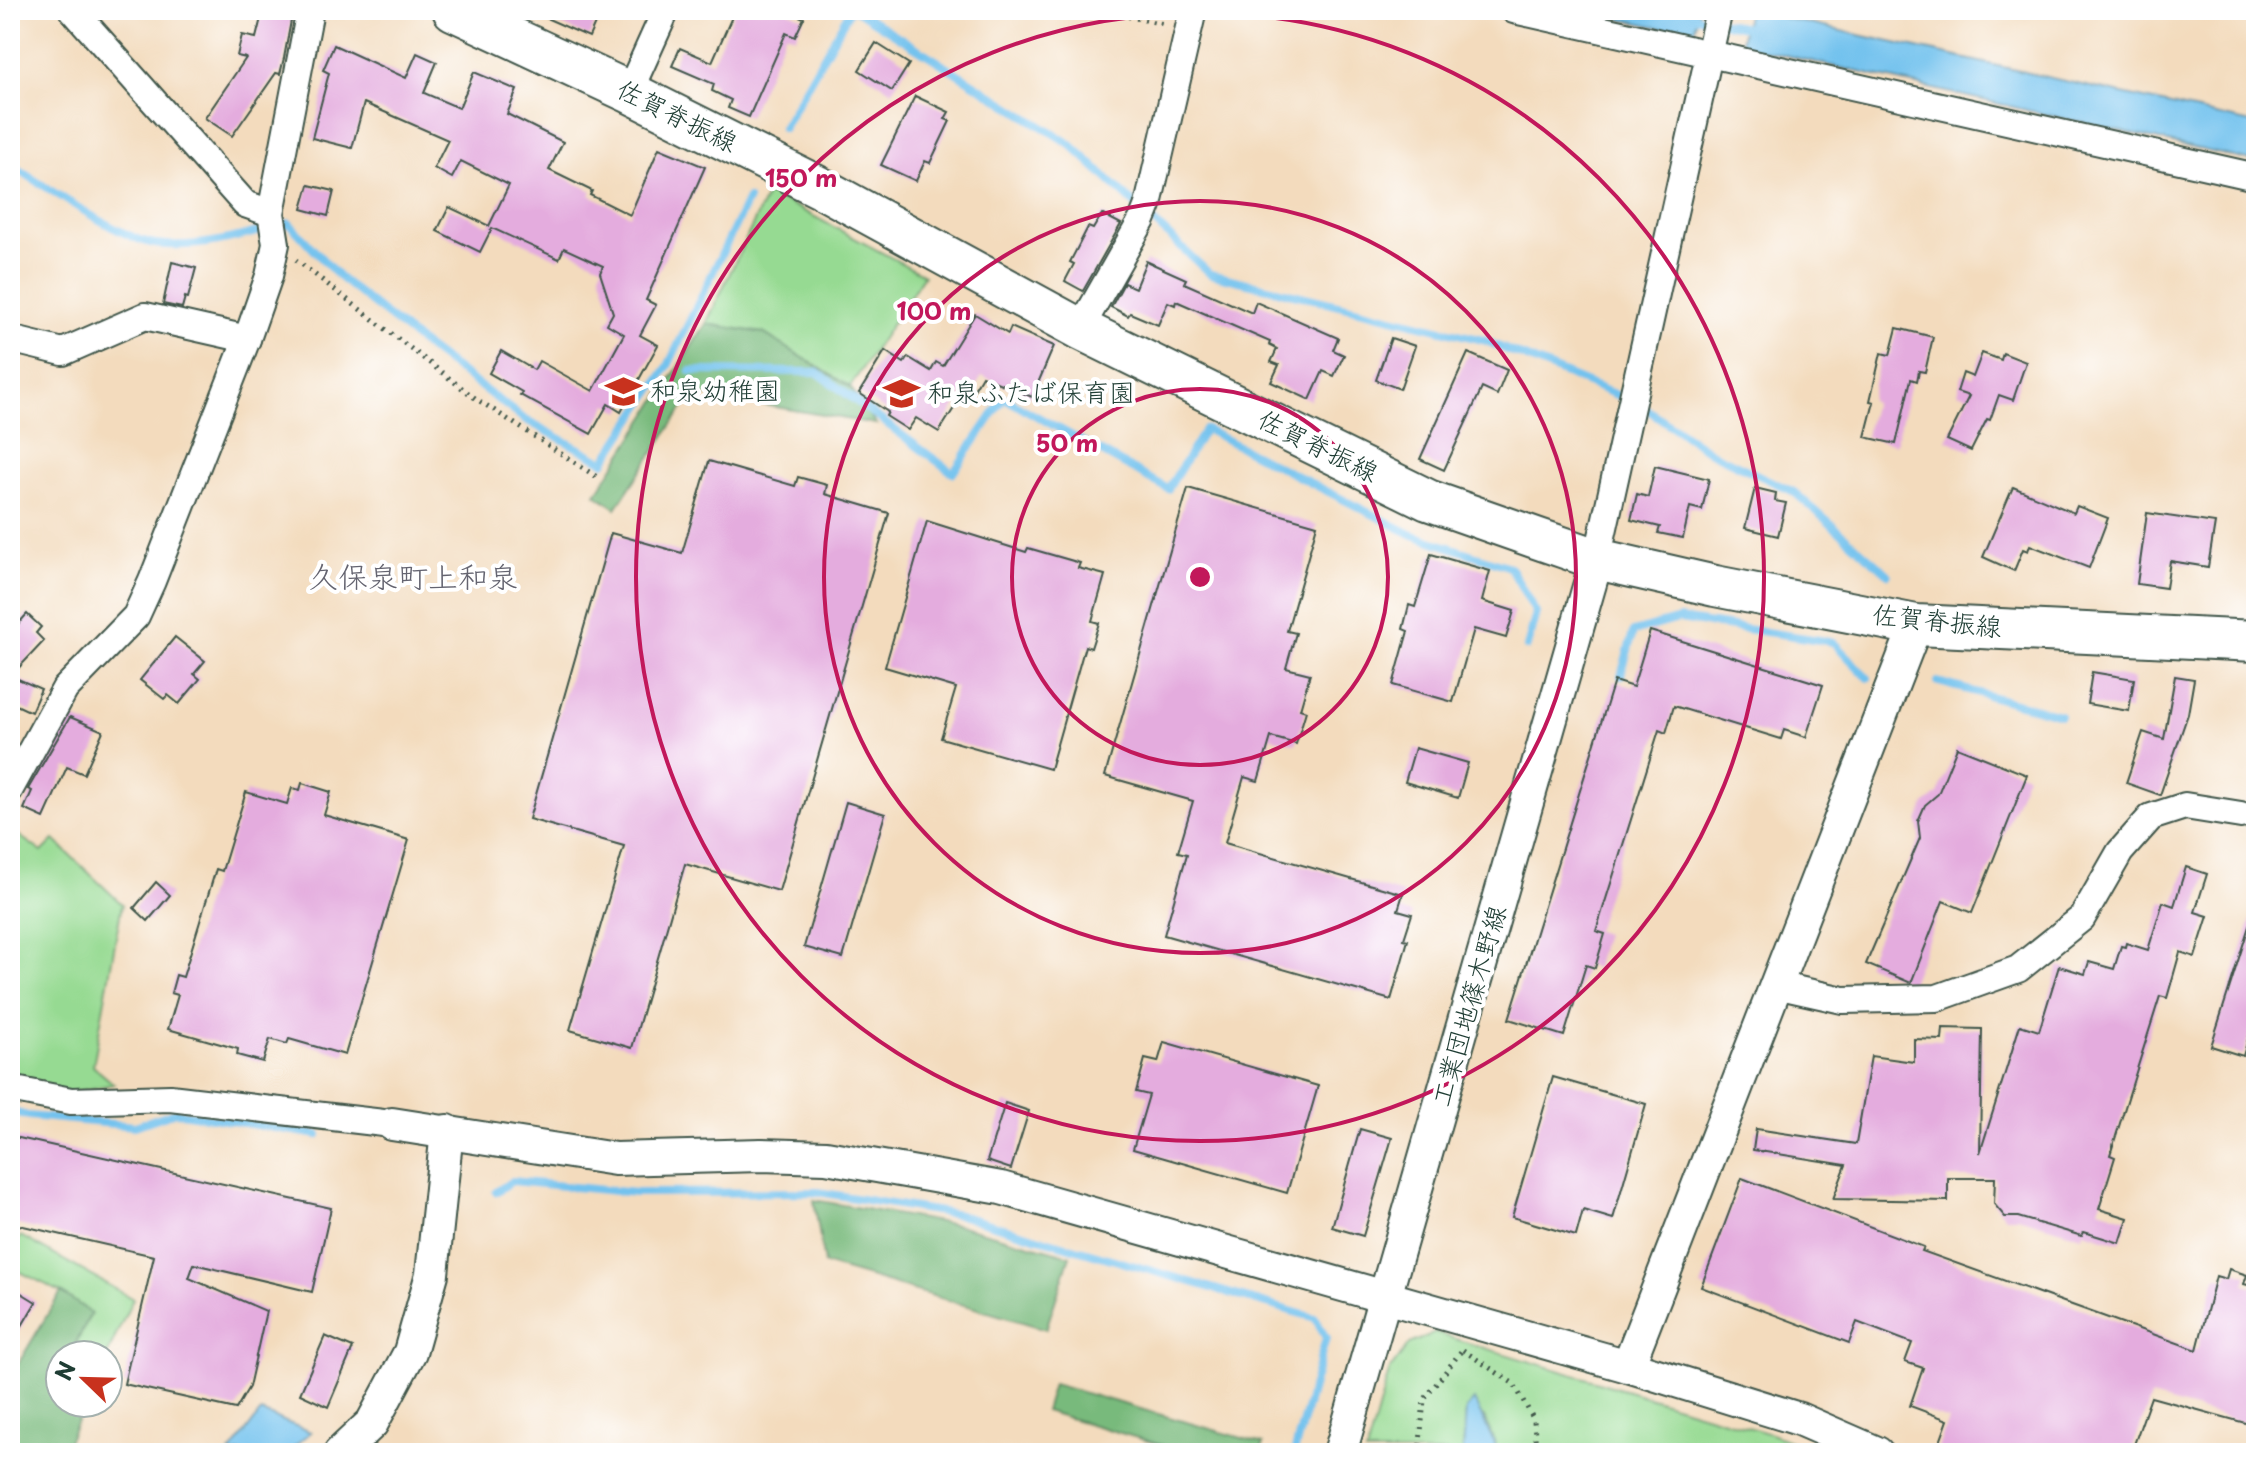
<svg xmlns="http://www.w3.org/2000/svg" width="2266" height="1463" viewBox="0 0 2266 1463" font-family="'Playpen Sans','Klee One',sans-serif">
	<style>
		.green { fill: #96da92; stroke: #5a8c63; stroke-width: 2 }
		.forest { fill: #78ba7c; stroke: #4c7c58; stroke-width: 2 }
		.water { fill: #73c2ee; stroke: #498091; stroke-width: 2 }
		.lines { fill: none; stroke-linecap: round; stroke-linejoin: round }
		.stream { stroke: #73c2ee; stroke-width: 8 }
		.building { fill: #e4acde }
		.minor-casing { stroke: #3f5549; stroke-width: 30 }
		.tertiary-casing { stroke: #3f5549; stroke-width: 36 }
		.primary-casing { stroke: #3f5549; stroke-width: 44 }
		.path { stroke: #3f5549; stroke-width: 5; stroke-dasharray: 2 6; stroke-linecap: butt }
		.minor { stroke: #fff; stroke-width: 26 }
		.tertiary { stroke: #fff; stroke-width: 32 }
		.primary { stroke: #fff; stroke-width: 40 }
		.ring { fill: none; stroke: #c2185b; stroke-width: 4 }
		.labels { text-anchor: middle; stroke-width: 8; stroke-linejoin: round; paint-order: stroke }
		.street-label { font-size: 26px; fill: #1f3d34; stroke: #fff }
		.poi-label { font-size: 26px; fill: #1f3d34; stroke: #fff; text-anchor: start }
		.quarter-label { font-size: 30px; fill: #646470; stroke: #fff }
		.centre { fill: #c2185b; stroke: #fff; stroke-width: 4 }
		.ring-label { font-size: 24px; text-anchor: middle; font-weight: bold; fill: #c2185b; stroke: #fff; stroke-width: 8; stroke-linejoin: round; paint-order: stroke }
	</style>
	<rect width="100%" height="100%" fill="#fff"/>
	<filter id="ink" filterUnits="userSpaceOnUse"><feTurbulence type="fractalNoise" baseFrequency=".0125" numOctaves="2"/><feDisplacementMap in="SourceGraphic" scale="16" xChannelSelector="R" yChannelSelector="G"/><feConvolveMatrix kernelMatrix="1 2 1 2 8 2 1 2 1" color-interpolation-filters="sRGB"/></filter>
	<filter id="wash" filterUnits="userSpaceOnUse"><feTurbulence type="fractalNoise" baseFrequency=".006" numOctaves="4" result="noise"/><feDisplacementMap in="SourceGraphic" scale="32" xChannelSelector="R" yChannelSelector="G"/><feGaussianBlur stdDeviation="1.8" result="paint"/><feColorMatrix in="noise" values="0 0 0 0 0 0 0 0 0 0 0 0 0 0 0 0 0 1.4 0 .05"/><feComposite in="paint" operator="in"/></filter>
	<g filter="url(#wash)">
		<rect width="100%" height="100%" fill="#f3dbbd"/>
		<g class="green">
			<path d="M768,192L924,275L850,387L763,333L706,324Z"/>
			<path d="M10,829L42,852L54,840L122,904L93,1066L114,1084L68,1093L10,1082Z"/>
			<path d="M21,1236L133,1299L107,1355H70L91,1313L61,1292L10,1267V1251Z"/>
			<path d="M1435,1333L1771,1434L1820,1453H1499L1484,1417L1466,1409L1463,1453H1366L1389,1372L1409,1344Z"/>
		</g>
		<g class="forest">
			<path d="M706,324L763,333L850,387L876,424L693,393L616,508L596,494Z"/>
			<path d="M814,1200L962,1226L1070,1256L1046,1329L824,1264Z"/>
			<path d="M61,1292L91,1313L70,1355H60V1403H85L63,1453H10V1369L18,1364Z"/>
			<path d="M1053,1384L1263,1444L1260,1453H1189L1045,1411Z"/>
		</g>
		<g class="water">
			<path d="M1582,10H1699L1693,35Z"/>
			<path d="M1748,10L2256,124V162L1740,45Z"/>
			<path d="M1474,1400L1499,1453H1463L1466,1409Z"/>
			<path d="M261,1412L311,1432L287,1453H230Z"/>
		</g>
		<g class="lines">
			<g class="stream">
				<path d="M856,10L1070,144L1210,274L1483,340L1619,396"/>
				<path d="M1689,15L1754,29"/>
				<path d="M783,128L850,10"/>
				<path d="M10,164C42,184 122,240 156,244C199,250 247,235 289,223L339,277L424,345L524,419L604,462L668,366L748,199"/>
				<path d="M691,371L817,372L953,473L1004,398L1168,489L1205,429L1413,535L1510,567L1536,613L1527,647"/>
				<path d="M1645,408L1710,452L1794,492L1888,574"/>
				<path d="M1621,676L1633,632L1679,619L1833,642L1868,678"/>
				<path d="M1938,682L2060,715"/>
				<path d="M10,1111L28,1116L135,1126L175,1112L318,1135"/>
				<path d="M496,1192L512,1181L636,1193L818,1192L959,1215L1315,1318L1326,1338L1294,1453"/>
			</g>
		</g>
		<g id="blocks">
			<g class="building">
				<path d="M263,10H293L284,58L280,74L276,73L232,136L205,118L246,58L237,56L242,35L256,38Z"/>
				<path d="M528,10H601L589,37Z"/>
				<path d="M735,10H785L804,18L795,37L786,33L749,117L728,108L731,100L712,91L714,84L672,66L680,48L712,62Z"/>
				<path d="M876,43L909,64L892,91L859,70Z"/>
				<path d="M334,45L406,78L417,53L437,62L424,93L459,108L474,72L517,90L507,114L563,142L549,170L592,191L590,195L630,215L659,148L705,167L646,300L656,305L640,335L658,345L621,412L608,404L591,434L520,395L522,392L489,373L501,351L534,370L539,361L593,391L624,334L607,324L613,313L600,273L603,266L564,248L559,259L492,228L480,252L437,231L449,207L489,226L509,185L461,161L452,178L434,168L448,140L364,103L352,148L312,138L329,73L323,70Z"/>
				<path d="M915,96L949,112L945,119L950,121L930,163L925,161L916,181L881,165Z"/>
				<path d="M309,185L334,191L328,216L302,209Z"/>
				<path d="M1102,214L1121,224L1083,291L1065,281L1074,264L1070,262L1088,227L1093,229Z"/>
				<path d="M1146,261L1186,279L1184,283L1252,313L1256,302L1338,338L1333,350L1344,355L1334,376L1323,371L1310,400L1271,382L1279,365L1271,362L1277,349L1269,345L1270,342L1176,301L1175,305L1168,302L1158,325L1130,313L1128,316L1111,307L1124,283L1135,288Z"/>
				<path d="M172,262L196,268L188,298L185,297L182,308L163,304Z"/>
				<path d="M975,314L1008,334L1011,327L1054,346L1032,397L982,376L969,398L963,394L939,432L916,418L908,430L886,416L888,412L859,393L885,351L904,363L908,357L931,371L936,362L943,366Z"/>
				<path d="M1897,328L1933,337L1925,372L1919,371L1917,381L1911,379L1896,444L1865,437L1874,402L1870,401L1881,353L1890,355Z"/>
				<path d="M1391,338L1415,346L1400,389L1376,380Z"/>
				<path d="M1468,353L1507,370L1497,395L1482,388L1444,470L1420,459Z"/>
				<path d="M1982,353L2001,360L2003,353L2026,362L2013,400L1999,395L1990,420L1987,419L1971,451L1947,440L1969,396L1957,392L1963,373L1973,377Z"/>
				<path d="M709,461L795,486L798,477L827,485L825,494L889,513L779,891L685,864L632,1048L570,1030L624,846L529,819L611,533L682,553Z"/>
				<path d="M1655,466L1709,479L1702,510L1690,507L1683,538L1658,533L1660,527L1631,520L1637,494L1648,497Z"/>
				<path d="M2013,487L2074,513L2077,506L2108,518L2089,568L2030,545L2028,551L2023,549L2014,571L1983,557Z"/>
				<path d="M1188,488L1317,525L1287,631L1296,633L1286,668L1310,674L1300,709L1306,711L1296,744L1271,737L1258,781L1244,777L1225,843L1403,894L1398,910L1412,914L1404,939L1408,940L1391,1000L1164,935L1187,854L1178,852L1193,801L1105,776Z"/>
				<path d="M1755,488L1776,493L1775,501L1786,503L1778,536L1745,528Z"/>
				<path d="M2147,513L2215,523L2208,567L2170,561L2166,588L2137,584Z"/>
				<path d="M927,521L1026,552L1028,548L1080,563L1078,568L1105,575L1092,621L1099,623L1091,648L1085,646L1050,769L941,738L956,688L885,667Z"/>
				<path d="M1431,554L1490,571L1482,601L1514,611L1506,638L1474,629L1453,702L1393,685L1408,631L1403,629L1409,605L1415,607Z"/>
				<path d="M27,614L41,627L36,633L44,641L11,676L41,689L31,712L10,702V633Z"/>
				<path d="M1650,631L1823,685L1806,737L1784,730L1781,739L1674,706L1666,733L1659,730L1596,931L1605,934L1595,968L1586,965L1564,1036L1509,1019L1614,681L1633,687Z"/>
				<path d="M175,637L205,661L194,674L200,679L179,704L168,695L164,699L140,680Z"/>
				<path d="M2092,672L2134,679L2129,711L2087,704Z"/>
				<path d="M2175,676L2194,679L2188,714L2160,795L2126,783L2143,732L2164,739Z"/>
				<path d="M70,717L103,731L84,774L67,767L44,818L24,809L32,791L28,789Z"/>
				<path d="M1957,747L2027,775L1972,913L1943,901L1911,983L1866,964L1920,838L1918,821L1925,805L1938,794Z"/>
				<path d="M1415,748L1468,763L1458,798L1405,782Z"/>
				<path d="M302,783L331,792L324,815L409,840L345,1055L289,1039L287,1044L270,1039L263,1062L237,1055L238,1049L168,1029L178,995L171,993L176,975L183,977L216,869L222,871L246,792L287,804L292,788L300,790Z"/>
				<path d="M846,802L885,814L843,958L804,947Z"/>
				<path d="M2186,867L2207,874L2195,912L2208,916L2195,957L2180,952L2167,998L2160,996L2110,1155L2115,1157L2099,1209L2128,1218L2120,1243L2084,1232L2082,1236L2018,1217H2005L1994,1204L1995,1178H1948V1201L1833,1199L1846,1165L1753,1150L1756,1129L1856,1144L1871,1056L1914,1062V1039L1942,1040L1943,1028L1982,1029L1980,1153L2020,1025L2039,1031L2059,966L2085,974L2089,962L2114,969L2121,946L2125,947L2126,943L2148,950L2163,902L2174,906Z"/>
				<path d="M156,882L170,895L148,921L134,908Z"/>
				<path d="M2251,920L2256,921V1012L2243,1056L2211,1046Z"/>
				<path d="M1164,1042L1318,1086L1287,1193L1133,1149L1149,1095L1136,1092L1145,1059L1158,1062Z"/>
				<path d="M1553,1077L1646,1104L1613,1219L1583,1210L1576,1236L1512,1217Z"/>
				<path d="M1005,1103L1029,1111L1011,1169L987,1161Z"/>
				<path d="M1360,1129L1392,1138L1363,1236L1332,1227Z"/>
				<path d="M10,1136L331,1208L312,1292L194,1264L189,1278L266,1311L249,1387L236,1409L124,1384L154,1256L10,1223Z"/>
				<path d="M1742,1178L1924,1247L1922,1251L2197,1350L2216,1276L2226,1279L2229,1269L2247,1275L2244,1284L2256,1287V1426L2151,1397L2131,1453H1936L1948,1420L1910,1406L1923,1368L1905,1362L1912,1343L1857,1322L1849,1343L1701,1287Z"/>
				<path d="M10,1286L36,1302L10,1346Z"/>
				<path d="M325,1336L353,1348L328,1407L300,1394Z"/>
			</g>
		</g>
	</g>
	<g filter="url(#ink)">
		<use href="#blocks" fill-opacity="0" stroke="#3f5549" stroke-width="2"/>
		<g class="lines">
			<defs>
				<g id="minor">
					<path d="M73,10L245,204L271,213"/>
					<path d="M1514,10L2256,177"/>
					<path d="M629,92L666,10"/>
					<path d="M1080,329L1142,220L1148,205L1193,10"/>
					<path d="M10,339L63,352L145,316L247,339"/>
					<path d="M1597,559L1719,10"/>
					<path d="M10,789L65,689L136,616L152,581L247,339L269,276L276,244L271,213L310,10"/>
					<path d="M1776,985L1843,1000L1937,998L2018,969L2082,918L2120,852L2151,817L2185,806L2241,815"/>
					<path d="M10,1089L71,1101L170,1098L392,1124"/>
				</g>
				<g id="tertiary">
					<path d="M392,1124L615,1159L761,1155L826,1157L1001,1188L1628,1366L1799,1419L1877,1453"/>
					<path d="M1628,1366L1916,625"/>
					<path d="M340,1453L372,1423L410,1352L432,1274L447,1131"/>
					<path d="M1340,1453L1597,559"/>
				</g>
				<path id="primary" d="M453,10L629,92L825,190L1080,329L1428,500L1536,538L1597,559L1715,586L1916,625L2256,641"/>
			</defs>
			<use href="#minor" class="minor-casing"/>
			<use href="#tertiary" class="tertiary-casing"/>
			<use href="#primary" class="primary-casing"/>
			<g class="path">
				<path d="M1097,10L1164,24"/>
				<path d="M296,260L475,398L597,477"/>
				<path d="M1463,1350L1514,1384L1534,1420L1536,1453"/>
				<path d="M1419,1453L1424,1400L1462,1350"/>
			</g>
			<use href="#minor" class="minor"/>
			<use href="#tertiary" class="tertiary"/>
			<use href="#primary" class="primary"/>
		</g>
	</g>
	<g class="ring">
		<circle cx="1200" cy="577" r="188"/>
		<circle cx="1200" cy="577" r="376"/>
		<circle cx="1200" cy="577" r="564"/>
	</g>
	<defs>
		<symbol id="school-bare" viewBox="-9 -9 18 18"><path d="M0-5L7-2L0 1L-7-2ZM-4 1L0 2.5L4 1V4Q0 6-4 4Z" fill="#c8321e" stroke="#fff" stroke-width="2.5" paint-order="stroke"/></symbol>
	</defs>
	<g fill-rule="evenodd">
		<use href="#school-bare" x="598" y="366" width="51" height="51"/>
		<use href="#school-bare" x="876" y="368" width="51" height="51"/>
	</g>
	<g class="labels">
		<g class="street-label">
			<text transform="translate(677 116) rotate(26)" y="9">佐賀脊振線</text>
			<text transform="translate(1318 446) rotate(26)" y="9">佐賀脊振線</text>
			<text transform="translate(1937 621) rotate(6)" y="9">佐賀脊振線</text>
			<text transform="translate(1469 1006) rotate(-74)" y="9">工業団地篠木野線</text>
		</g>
		<g class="poi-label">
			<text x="650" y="400">和泉幼稚園</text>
			<text x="927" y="402">和泉ふたば保育園</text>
		</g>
		<g class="quarter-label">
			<text x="413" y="588">久保泉町上和泉</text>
		</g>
	</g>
	<circle cx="1200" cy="577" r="12" class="centre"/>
	<g class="ring-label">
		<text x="801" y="187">150 m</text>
		<text x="934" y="320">100 m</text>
		<text x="1067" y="452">50 m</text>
	</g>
	<rect width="2266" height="1463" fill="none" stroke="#fff" stroke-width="40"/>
	<g transform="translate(84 1379) rotate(293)"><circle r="38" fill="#ffffff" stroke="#a5b1ae" stroke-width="2"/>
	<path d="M0-6L14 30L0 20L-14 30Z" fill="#c8321e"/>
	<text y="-12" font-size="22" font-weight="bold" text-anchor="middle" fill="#1f3d34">N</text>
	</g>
</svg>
